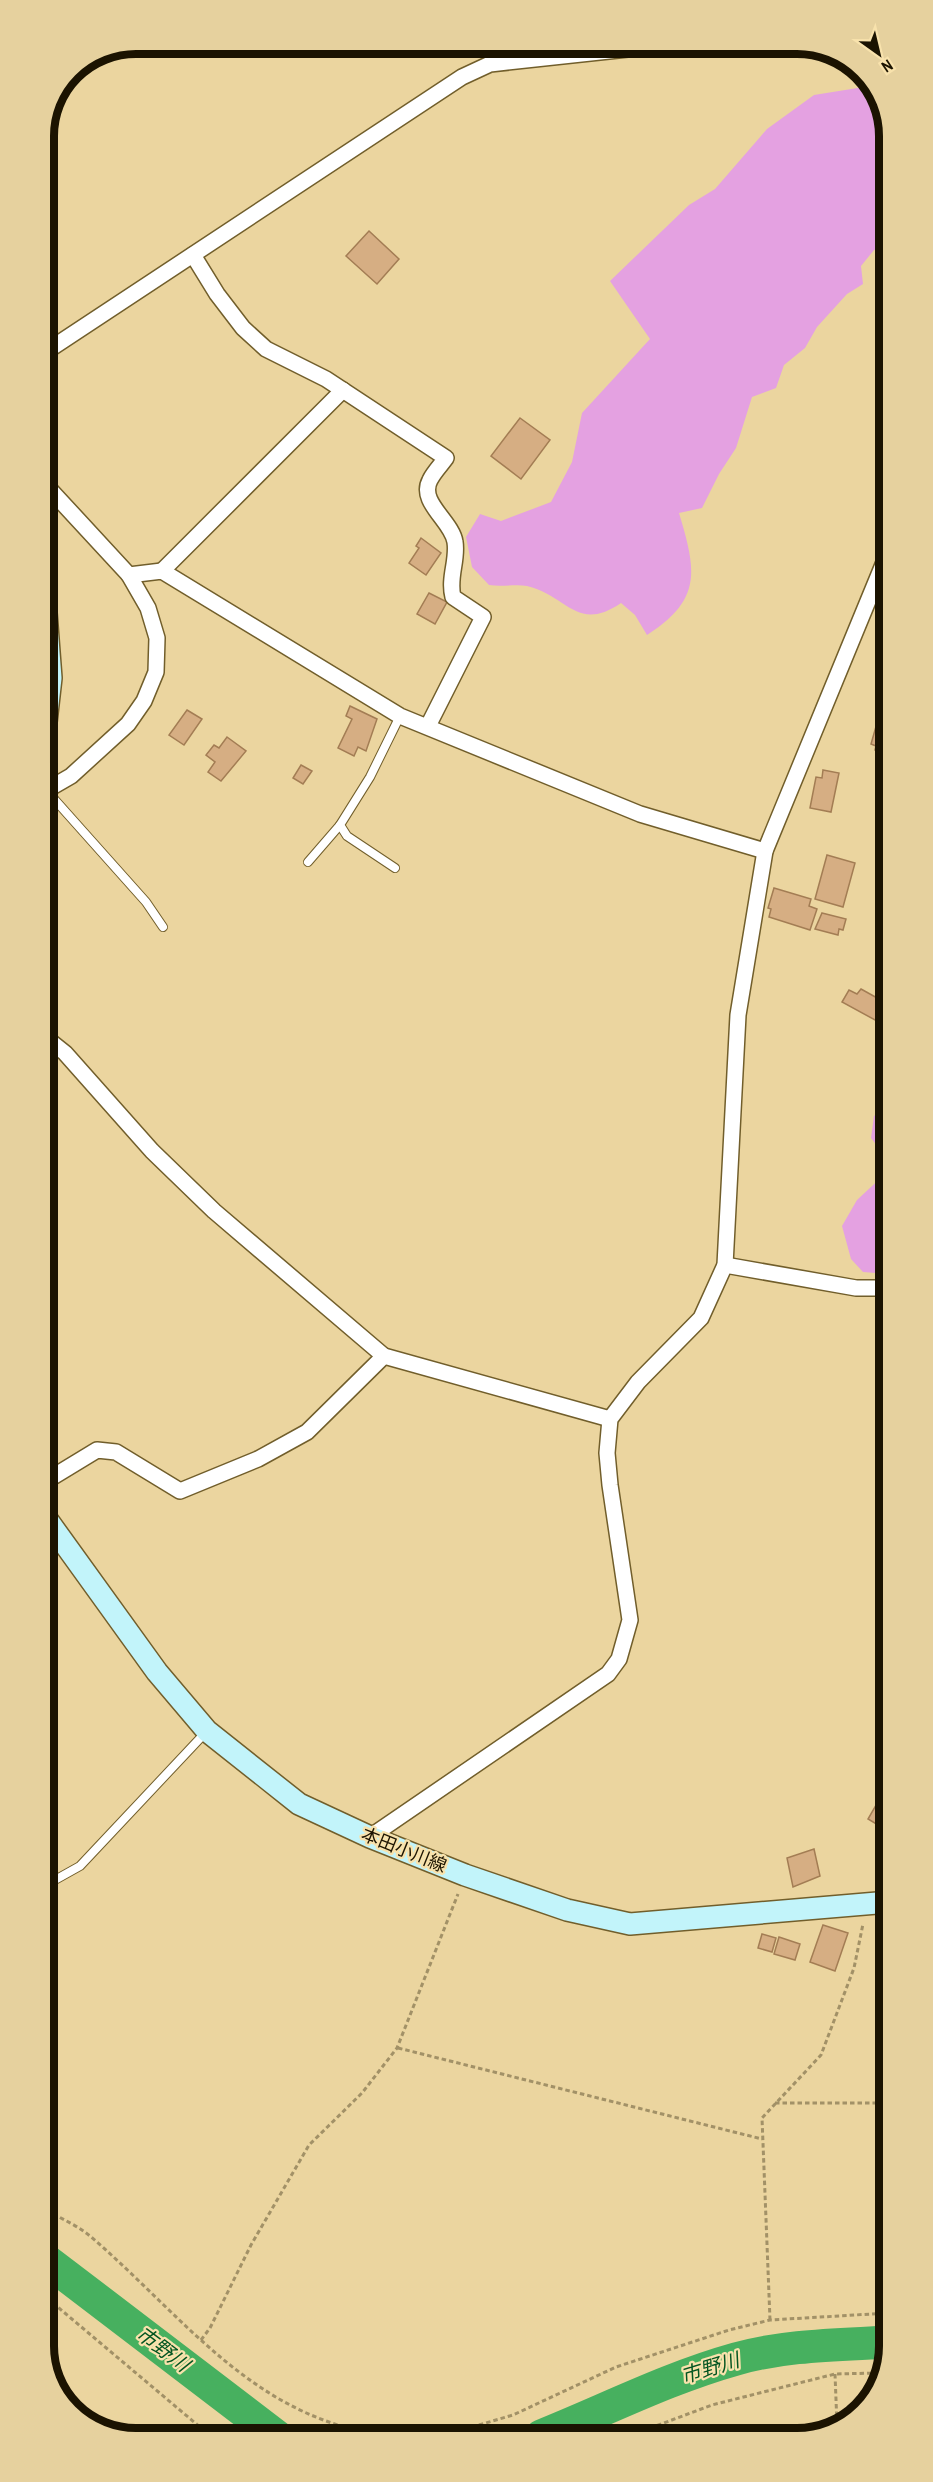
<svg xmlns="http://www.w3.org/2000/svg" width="933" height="2482" viewBox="0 0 933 2482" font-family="'Archivo Narrow','Noto Sans JP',sans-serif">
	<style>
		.green { fill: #e4a1e1 }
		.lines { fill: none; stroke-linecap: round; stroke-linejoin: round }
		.river { stroke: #47b05f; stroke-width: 33 }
		.building { fill: #d6ae83; stroke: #a37d54; stroke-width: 1.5 }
		.service-casing { stroke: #715e2b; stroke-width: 10 }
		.minor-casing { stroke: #715e2b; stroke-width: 18 }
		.secondary-casing { stroke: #715e2b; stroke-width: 24 }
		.path { stroke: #a29167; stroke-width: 3; stroke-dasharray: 4.5 3; stroke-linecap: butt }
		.service { stroke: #fff; stroke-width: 8 }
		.minor { stroke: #fff; stroke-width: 15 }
		.secondary { stroke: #c2f4fa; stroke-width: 21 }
		.labels { text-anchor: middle; stroke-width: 4.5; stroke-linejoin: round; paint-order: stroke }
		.street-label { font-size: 18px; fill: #1b1301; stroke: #f8e2ac }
		.water-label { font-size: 20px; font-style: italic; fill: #045521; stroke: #f8e2ac }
		.rim { fill: none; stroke: #1b1301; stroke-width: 8 }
	</style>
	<rect width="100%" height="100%" fill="#ebd59f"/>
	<g class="green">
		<path d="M870,86L886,112V247L874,250L861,266L863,284L847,294L817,327L805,348L784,365L776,388L752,397L736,448L719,474L702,508L679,513C696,570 703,599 647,635L635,615L621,603C577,633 568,596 527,586C516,584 502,587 489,585L472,567L466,537L480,514L501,521L551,502L572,462L582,413L650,339L610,281L689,205L715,189L767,129L814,95Z"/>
		<path d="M888,1107V1274L863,1272L851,1259L842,1226L857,1200L885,1174L888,1160L871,1138L874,1116Z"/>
	</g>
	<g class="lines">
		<g class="river">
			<path d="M47,2261L279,2438"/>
			<path d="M541,2436C606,2410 668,2378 736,2359C785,2345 838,2345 889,2342"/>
		</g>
	</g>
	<g class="building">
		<path d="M369,231L399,259L377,284L346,256Z"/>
		<path d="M520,418L550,440L521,479L491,456Z"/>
		<path d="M421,538L441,553L426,575L409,563L419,548L416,546Z"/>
		<path d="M429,593L447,602L435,624L417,614Z"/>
		<path d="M350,706L377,719L366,751L358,747L354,756L338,748L352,719L346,716Z"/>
		<path d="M187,710L202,719L184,745L169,735Z"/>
		<path d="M877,723L887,726V753L875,750L876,746L871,744Z"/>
		<path d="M227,737L246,751L221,781L208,772L215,762L206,755L214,745L219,748Z"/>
		<path d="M301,765L312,771L303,784L293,778Z"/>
		<path d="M823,770L839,773L831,812L810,808L816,777L822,778Z"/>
		<path d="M827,855L855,863L843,907L815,899Z"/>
		<path d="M774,888L811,899L809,906L817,909L810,930L769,917L771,909L768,908Z"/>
		<path d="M822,913L846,919L843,930L839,929L838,935L815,929Z"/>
		<path d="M861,989L888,1004V1027L842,1002L849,990L857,994Z"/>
		<path d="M889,1774V1830L888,1831L868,1819L886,1788L882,1785Z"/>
		<path d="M814,1849L820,1876L793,1887L787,1858Z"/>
		<path d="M823,1925L848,1933L835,1971L810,1962Z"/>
		<path d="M762,1934L776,1938L772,1952L758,1948Z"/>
		<path d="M779,1937L800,1944L795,1960L774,1954Z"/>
	</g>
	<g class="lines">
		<defs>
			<g id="service">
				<path d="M47,791L146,902L163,927"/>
				<path d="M308,862L340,825"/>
				<path d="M395,868L347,836L340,825L370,777L400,716"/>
				<path d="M46,1885L80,1866L206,1732"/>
			</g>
			<g id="minor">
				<path d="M193,255L217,294L243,328L266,349L326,379L446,458C441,465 434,472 430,480C418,502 452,521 455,542C458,560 448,578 453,597L483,617L428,726"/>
				<path d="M44,353L462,77L490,64L674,44"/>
				<path d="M44,483L129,575L162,571L400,716L640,814L765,851"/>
				<path d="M162,571L343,390"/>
				<path d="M45,791L71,776L128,724L144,701L156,672L157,638L148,608L129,575"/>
				<path d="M45,1037L65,1053L152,1151L214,1211L384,1356L610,1419"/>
				<path d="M725,1265L856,1288H888"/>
				<path d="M46,1481L97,1450L116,1452L180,1491L258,1459L307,1432L384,1356"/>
				<path d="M370,1837L608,1674L619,1659L630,1620L610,1485L607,1453L610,1419L638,1382L701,1318L725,1265L738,1015L765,851L887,555"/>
			</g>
			<g id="secondary">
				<path d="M44,587L51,678L45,731"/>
				<path d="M46,1518L157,1672L207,1731L299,1804L370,1837L465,1875L567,1910L630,1924L889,1902"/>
			</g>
		</defs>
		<use href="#service" class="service-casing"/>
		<use href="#minor" class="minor-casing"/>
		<use href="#secondary" class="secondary-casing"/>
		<g class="path">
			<path d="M398,2048L762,2139"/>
			<path d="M775,2103H889"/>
			<path d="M47,2210C61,2219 77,2225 90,2236C189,2321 256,2423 397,2437"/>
			<path d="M47,2298L213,2438"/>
			<path d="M770,2320L762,2118L821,2055L854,1968L863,1924"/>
			<path d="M201,2340L210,2328L251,2245L309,2145L362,2093L397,2048L458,1894"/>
			<path d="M835,2374L837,2425"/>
			<path d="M629,2436L712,2405L835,2374L880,2373"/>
			<path d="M428,2437L445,2435L513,2415L616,2367L729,2330L770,2320L889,2313"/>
			<path d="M197,2438L201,2429"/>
		</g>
		<use href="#service" class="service"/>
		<use href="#minor" class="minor"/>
		<use href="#secondary" class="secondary"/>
	</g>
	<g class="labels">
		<g class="street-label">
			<text transform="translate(404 1850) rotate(22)" y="6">本田小川線</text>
		</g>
		<g class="water-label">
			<text transform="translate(163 2349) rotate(37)" y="7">市野川</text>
			<text transform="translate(710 2368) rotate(-17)" y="7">市野川</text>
		</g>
	</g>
	<path d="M0 0H933V2482H0ZM136 54H797A82 82 0 0 1 879 136V2346A82 82 0 0 1 797 2428H136A82 82 0 0 1 54 2346V136A82 82 0 0 1 136 54Z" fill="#e6d19e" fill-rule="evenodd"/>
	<path class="rim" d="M136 54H797A82 82 0 0 1 879 136V2346A82 82 0 0 1 797 2428H136A82 82 0 0 1 54 2346V136A82 82 0 0 1 136 54Z"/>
	<g transform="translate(879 54) rotate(146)" stroke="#f8e2ac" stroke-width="4.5" paint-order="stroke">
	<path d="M0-4.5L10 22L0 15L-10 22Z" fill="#1b1301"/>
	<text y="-9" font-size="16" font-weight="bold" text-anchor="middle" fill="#1b1301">N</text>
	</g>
</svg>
